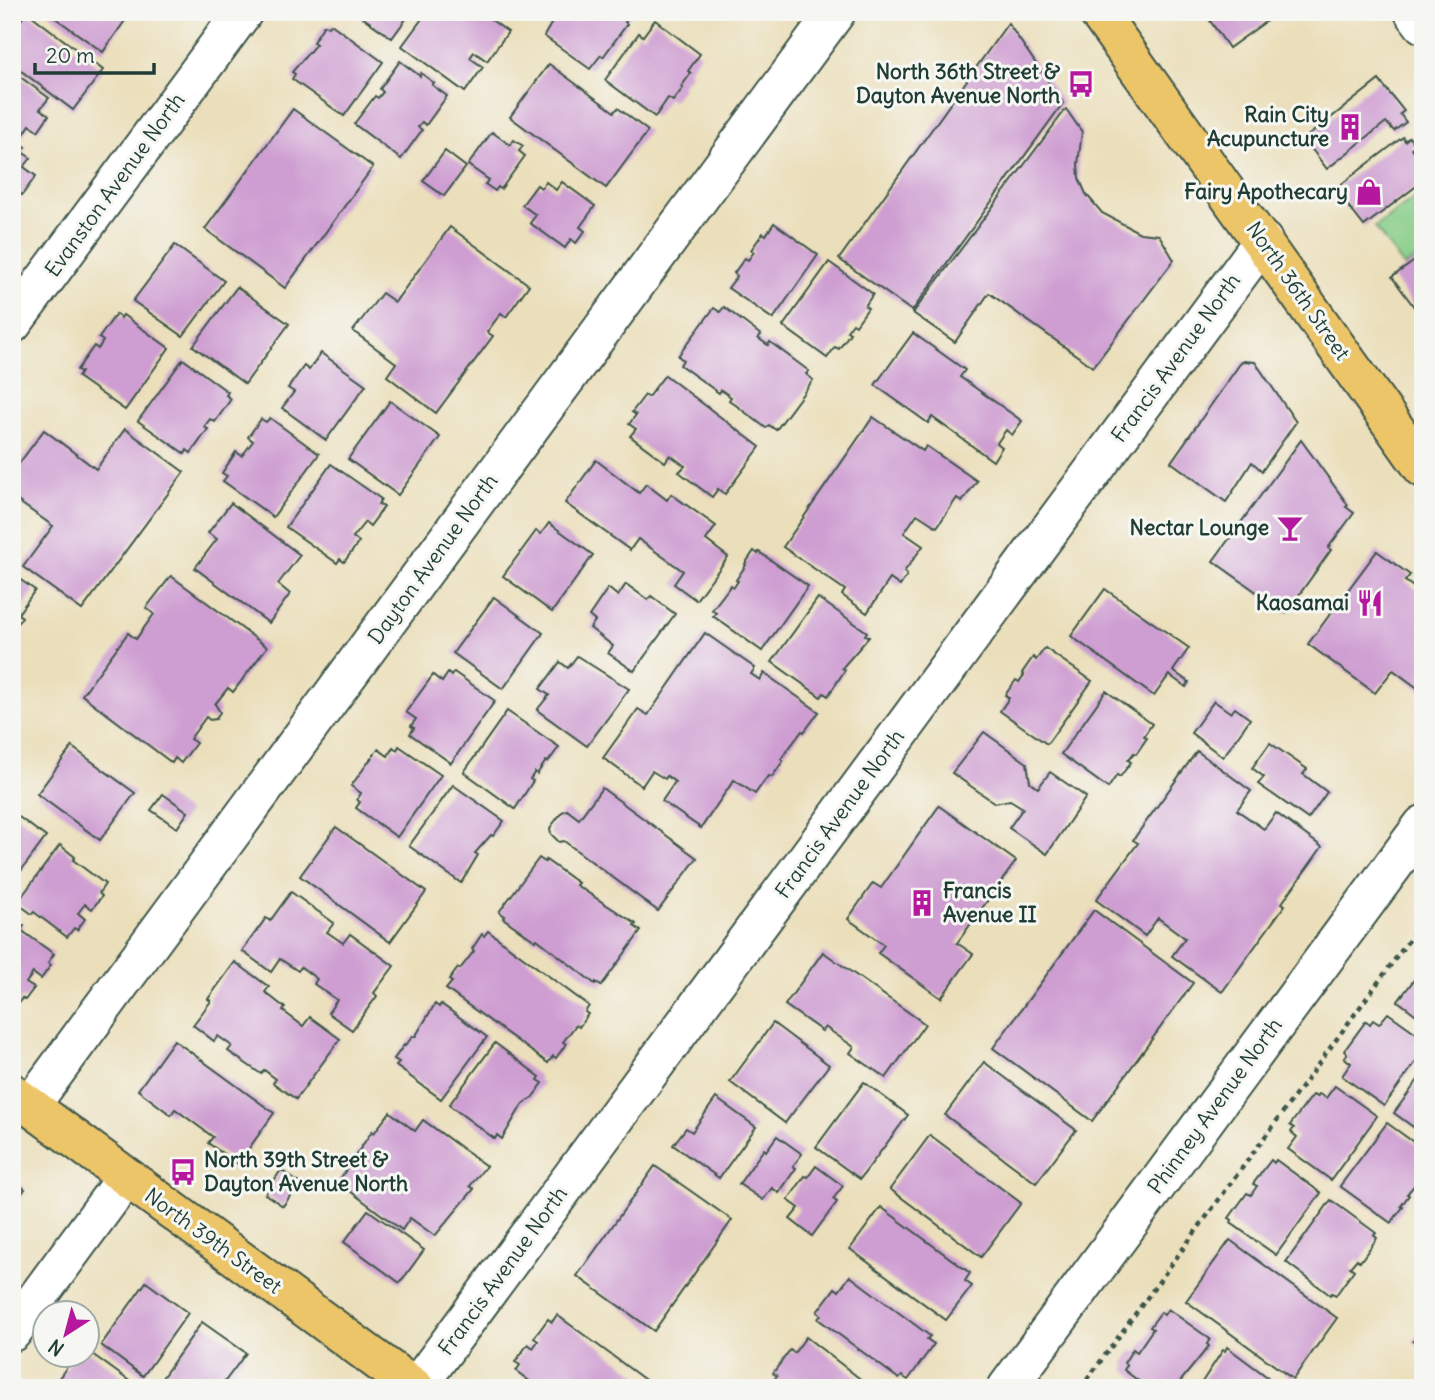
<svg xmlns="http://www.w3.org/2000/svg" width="1435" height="1400" viewBox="0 0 1435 1400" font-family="Delius,sans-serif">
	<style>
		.green { fill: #86cc86; stroke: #52845d; stroke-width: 2 }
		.building { fill: #ce9dd1 }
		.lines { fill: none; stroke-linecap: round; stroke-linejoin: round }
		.minor-casing { stroke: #3e5548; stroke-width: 42 }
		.major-casing { stroke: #3e5548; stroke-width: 42 }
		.path { stroke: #3e5548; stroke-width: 4.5; stroke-dasharray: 5 5; stroke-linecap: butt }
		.minor { stroke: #fff; stroke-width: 38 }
		.major { stroke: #edc569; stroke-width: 38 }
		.labels { text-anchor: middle; stroke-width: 6; stroke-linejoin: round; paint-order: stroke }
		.poi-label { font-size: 21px; font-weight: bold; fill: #1f3d34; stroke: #f6f6f2; text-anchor: end }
		.street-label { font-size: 21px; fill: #1f3d34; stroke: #f6f6f2 }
	</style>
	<rect width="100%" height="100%" fill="#f6f6f2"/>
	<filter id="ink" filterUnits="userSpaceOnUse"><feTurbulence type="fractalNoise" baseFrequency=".0143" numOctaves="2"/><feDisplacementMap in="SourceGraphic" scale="14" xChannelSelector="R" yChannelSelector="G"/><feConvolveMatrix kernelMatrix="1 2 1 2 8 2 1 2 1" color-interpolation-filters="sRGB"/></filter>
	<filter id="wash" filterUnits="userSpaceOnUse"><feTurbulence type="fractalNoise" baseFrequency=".00686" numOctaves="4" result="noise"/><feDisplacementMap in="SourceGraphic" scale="28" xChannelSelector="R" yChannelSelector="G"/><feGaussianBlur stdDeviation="1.57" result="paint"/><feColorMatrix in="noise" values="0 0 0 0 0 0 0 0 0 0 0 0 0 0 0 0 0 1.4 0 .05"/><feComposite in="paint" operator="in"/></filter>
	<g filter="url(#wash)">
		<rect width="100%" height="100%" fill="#ebdfbb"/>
		<path class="green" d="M1423,192V254L1404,267L1375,227Z"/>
		<g id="blocks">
			<g class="building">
				<path d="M27,12L103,70L73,110L12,64V32Z"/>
				<path d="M47,12H131L103,52Z"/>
				<path d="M355,12H411L392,38Z"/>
				<path d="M427,12H486L492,17L490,19L508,32L487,61L474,52L470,58L483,67L465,92L402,46Z"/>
				<path d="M558,12H632L625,22L627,24L603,57L601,55L590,69L544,36Z"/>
				<path d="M1204,12H1279L1229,48Z"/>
				<path d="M655,20L700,54L688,71L691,73L681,87L683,88L673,101L668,98L655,117L605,80L639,33L643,36Z"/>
				<path d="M1008,23L1063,103L912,311L839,259Z"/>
				<path d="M331,24L383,62L344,116L292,79L295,74L292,72L316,44L313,42L324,25L328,27Z"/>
				<path d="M400,61L420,76L421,73L434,83L432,85L447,96L426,125L422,122L418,127L422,130L401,159L354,124L375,96L378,98L383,92L380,89Z"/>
				<path d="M549,64L614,112L618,108L648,131L606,188L510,117Z"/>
				<path d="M12,71L49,98L40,109L49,115L38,131L30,125L22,137L12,130Z"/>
				<path d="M1379,80L1404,111L1400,114L1406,122L1394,131L1386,122L1327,169L1304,139Z"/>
				<path d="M293,109L373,167L285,288L205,229Z"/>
				<path d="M1066,109L1082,132L1078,164L1079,178L1086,194L1102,213L1140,233L1159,235L1174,260L1093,367L989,293L955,342L913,313Z"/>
				<path d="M492,132L510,145L514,140L523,146L519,151L525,156L501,189L498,187L495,191L485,184L489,180L468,165Z"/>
				<path d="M12,137L26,147L22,152L31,158L24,167L36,176L22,195L12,188Z"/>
				<path d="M1403,137L1405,141L1409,137L1416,145L1411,148L1423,164V181L1364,226L1335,189Z"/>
				<path d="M445,151L466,167L444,196L423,181Z"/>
				<path d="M546,182L556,190L562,182L595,206L580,227L585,231L576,243L571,239L565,248L530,223L536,215L522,205L537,185L541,188Z"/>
				<path d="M774,223L818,255L773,319L728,288L737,276L734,273L745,258L748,260L754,252L751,250L763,233L766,235Z"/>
				<path d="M450,227L529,285L506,317L501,313L487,332L493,336L436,413L387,376L396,363L353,331L382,293L395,302Z"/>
				<path d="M175,245L224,281L183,336L133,301Z"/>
				<path d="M1423,255V319L1392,277Z"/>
				<path d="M829,262L873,294L865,306L868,308L856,325L853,323L847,331L850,333L839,349L835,347L827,358L783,326Z"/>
				<path d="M237,287L289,324L245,384L193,346Z"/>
				<path d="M724,307L761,335L758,338L768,345L770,342L809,371L806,374L813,380L776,430L769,425L766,428L729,400L731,397L721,390L719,393L680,365L683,360L678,356L714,308L720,312Z"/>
				<path d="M116,314L121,318L123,315L169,348L125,410L78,377L81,372L77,370L94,346L98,349L103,341L99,338Z"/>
				<path d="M913,333L965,370L960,377L1022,421L1012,435L1006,430L997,443L1002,447L993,461L932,417L928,423L875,385Z"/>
				<path d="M321,353L366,385L326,440L282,408L294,392L288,388L304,366L309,370Z"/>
				<path d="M183,359L228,392L226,395L231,399L215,422L210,419L204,427L208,429L191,453L187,450L185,454L138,421Z"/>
				<path d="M1242,361L1255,362L1296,422L1262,471L1252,462L1226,502L1171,462Z"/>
				<path d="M665,375L760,447L725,494L718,489L712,497L679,472L685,466L670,455L665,462L630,436L636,429L629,424L636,415L632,412L645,395L648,397Z"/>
				<path d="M390,401L440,437L398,495L348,459Z"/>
				<path d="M873,417L923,451L926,446L977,481L962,502L957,498L937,527L917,514L904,533L923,546L904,572L907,575L900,586L890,579L867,613L842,595L845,590L783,547Z"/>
				<path d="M270,418L319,454L273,517L223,481L227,476L222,473L236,452L242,456L253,441L248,437L261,419L266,422Z"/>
				<path d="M125,429L184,472L82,610L23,567L53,526L12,497V473L44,430L96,469Z"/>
				<path d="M1301,440L1348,505L1346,507L1354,513L1328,548L1331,550L1286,613L1213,561Z"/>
				<path d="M596,460L639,493L646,484L667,500L671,494L716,526L706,540L728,557L696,600L674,584L683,571L638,539L630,550L565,503Z"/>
				<path d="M331,464L381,499L378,504L384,507L370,526L365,522L353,537L359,542L344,562L340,559L337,563L286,527Z"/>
				<path d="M231,503L300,555L278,584L290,594L269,623L195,568L217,539L208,533Z"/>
				<path d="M549,523L593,555L552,612L503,576L536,531L541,534Z"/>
				<path d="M754,551L758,554L759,552L808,586L762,651L713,616L716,613L712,610L731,585L734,587L738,581L736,580L746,565L745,564Z"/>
				<path d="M1377,551L1410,575L1405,581L1419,591L1417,594L1423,598V692L1393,670L1375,693L1308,644Z"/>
				<path d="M12,574L35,590L18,614L22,617L12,630Z"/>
				<path d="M171,576L267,647L233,692L228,688L215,704L220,712L216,719L210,720L206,717L190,739L196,743L181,763L175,758L172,763L82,695L128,633L136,639L154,614L146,608Z"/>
				<path d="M626,584L648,600L651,596L675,614L634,671L608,653L613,646L590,628L595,621L589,616L608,588L618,596Z"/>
				<path d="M1105,589L1189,648L1173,671L1189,682L1186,687L1169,675L1154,696L1071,636Z"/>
				<path d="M494,597L543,633L503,689L453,653Z"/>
				<path d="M818,598L867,632L865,635L869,637L842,668L845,670L828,696L824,693L821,697L772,662Z"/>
				<path d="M705,633L755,668L751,674L760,680L764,673L819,712L804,732L802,731L781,759L783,761L772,777L768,776L755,794L734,780L701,828L662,801L675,782L667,776L665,779L652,771L642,786L603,758L638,709L648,715Z"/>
				<path d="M1045,648L1092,681L1047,744L1000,711L1009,698L1005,695L1016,680L1019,682L1024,675L1022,673L1033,657L1036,660Z"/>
				<path d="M577,656L629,689L587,746L537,710L549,695L540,689L560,662L568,668Z"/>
				<path d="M454,672L495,701L451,763L410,734L414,728L411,726L416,719L406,712L433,675L442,682L448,673L451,676Z"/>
				<path d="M1106,691L1152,724L1144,736L1147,738L1136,754L1134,753L1128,760L1131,762L1120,777L1117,775L1108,788L1061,754Z"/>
				<path d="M1214,701L1231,713L1235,708L1250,719L1223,757L1191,733Z"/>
				<path d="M507,711L559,747L548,762L546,761L537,774L535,772L530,779L533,781L515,809L464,772Z"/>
				<path d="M984,732L1027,763L1030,782L1038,788L1050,772L1086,797L1047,854L1009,828L1023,808L1010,800L995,803L952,773Z"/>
				<path d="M1270,743L1307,769L1303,774L1327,792L1308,819L1258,784L1264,777L1252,768Z"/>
				<path d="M399,746L441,775L397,837L356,808L360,802L357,800L361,793L351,786L378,749L388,756L393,747L397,750Z"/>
				<path d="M72,747L135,793L100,840L37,794Z"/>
				<path d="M1197,751L1251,791L1237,810L1264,829L1276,813L1322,847L1282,903L1285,905L1222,992L1172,956L1185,938L1158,918L1145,936L1096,900L1138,843L1133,840Z"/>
				<path d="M453,785L504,821L493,836L491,835L475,853L478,855L461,883L409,846Z"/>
				<path d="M602,788L697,858L658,911L564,841L559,842L551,834L550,828L562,812L567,810L579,819Z"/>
				<path d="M163,794L188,812L177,828L151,810Z"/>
				<path d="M939,806L1016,861L957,943L973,954L941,998L878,953L884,945L848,919L873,883L881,888Z"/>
				<path d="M12,812L46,837L12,883Z"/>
				<path d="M336,827L426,892L390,942L300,876Z"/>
				<path d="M60,845L75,857L73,860L105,884L99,893L102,896L92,909L85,904L78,913L85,919L77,930L74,928L67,937L34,912L32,914L17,903Z"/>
				<path d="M539,858L545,862L546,860L578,883L576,885L636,924L634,926L641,931L601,986L596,982L595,984L537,939L535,941L503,918L505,916L499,912Z"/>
				<path d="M291,892L334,923L327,932L343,943L350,934L394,966L374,993L377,996L352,1030L328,1013L337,1000L314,984L317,979L301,967L298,971L280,959L271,972L242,951L266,918L270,921Z"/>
				<path d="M1094,910L1193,983L1092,1121L993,1048Z"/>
				<path d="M12,918L24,926L21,930L54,954L48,963L51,965L41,979L33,973L26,983L34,988L25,1000L22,998L16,1007L12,1004Z"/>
				<path d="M488,931L589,1006L585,1012L588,1014L579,1027L576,1025L563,1042L566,1044L556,1058L553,1056L548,1063L446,989L452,982L449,980L458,968L460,969L474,951L472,949L482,934L484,936Z"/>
				<path d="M823,952L925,1024L886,1078L850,1053L854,1047L825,1027L822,1031L785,1005Z"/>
				<path d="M235,962L269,987L265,992L285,1008L283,1011L303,1026L310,1017L340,1039L296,1099L273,1083L276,1079L264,1070L261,1074L228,1051L232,1046L218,1036L214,1041L193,1025L211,1001L208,999Z"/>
				<path d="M1420,972L1423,975V1020L1398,1001Z"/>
				<path d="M435,1004L439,1007L441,1004L487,1037L441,1099L396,1066L399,1062L394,1059L404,1045L405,1046L413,1036L415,1037Z"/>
				<path d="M1388,1013L1423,1038V1052L1384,1106L1342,1076L1351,1063L1344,1058L1347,1054L1344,1051L1366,1021L1370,1024L1373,1020L1379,1024Z"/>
				<path d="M773,1023L829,1065L785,1123L730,1082Z"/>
				<path d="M174,1040L274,1113L238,1164L208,1143L213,1137L175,1109L171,1115L138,1090Z"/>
				<path d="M495,1043L540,1077L538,1080L543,1083L532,1098L522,1105L502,1139L497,1135L495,1139L449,1105Z"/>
				<path d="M984,1062L1076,1130L1036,1183L945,1115Z"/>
				<path d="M1423,1073V1134L1394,1113Z"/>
				<path d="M864,1082L908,1115L860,1179L816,1147Z"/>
				<path d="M1335,1086L1377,1116L1331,1180L1288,1149L1297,1137L1291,1132L1294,1128L1290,1125L1313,1095L1317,1097L1319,1094L1326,1098Z"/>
				<path d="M716,1098L756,1127L719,1178L673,1145L686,1128L692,1132Z"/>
				<path d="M390,1112L415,1131L423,1120L486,1166L470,1186L474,1189L435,1236L410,1218L402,1230L338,1182L372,1131L374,1133Z"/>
				<path d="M1387,1123L1423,1149V1175L1407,1194L1409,1195L1401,1206L1403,1207L1391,1223L1340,1186Z"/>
				<path d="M930,1135L1021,1203L981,1257L890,1189Z"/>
				<path d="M777,1136L802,1154L793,1166L796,1168L779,1193L772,1188L763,1200L739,1184L764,1149L766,1151Z"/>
				<path d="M1271,1160L1274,1163L1276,1160L1321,1193L1276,1255L1231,1223L1232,1220L1229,1218L1247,1193L1251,1195L1257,1186L1253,1184Z"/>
				<path d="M655,1166L732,1220L654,1331L577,1276Z"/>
				<path d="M816,1166L843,1186L833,1199L837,1202L812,1236L790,1219L799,1208L788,1200L805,1176L808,1177Z"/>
				<path d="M281,1170L299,1183L283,1206L265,1194Z"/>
				<path d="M12,1180L25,1189L12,1207Z"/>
				<path d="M1331,1200L1376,1233L1374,1235L1377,1238L1360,1262L1357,1259L1350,1267L1354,1270L1336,1295L1332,1293L1330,1295L1286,1262Z"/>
				<path d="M881,1207L970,1273L965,1281L972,1286L946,1320L850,1249Z"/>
				<path d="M368,1210L424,1250L400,1283L344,1242Z"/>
				<path d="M1230,1240L1337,1318L1293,1379L1186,1301Z"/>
				<path d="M850,1276L930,1336L927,1339L934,1344L908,1380L902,1376L899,1379L818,1319L821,1315L817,1312L835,1288L839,1291Z"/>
				<path d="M146,1282L188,1313L143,1376L101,1345Z"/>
				<path d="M1168,1309L1210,1339L1207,1344L1209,1346L1179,1383L1182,1385L1180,1388H1148L1124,1370L1127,1365L1124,1363L1133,1349L1137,1352L1153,1329L1150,1327L1161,1312L1164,1315Z"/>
				<path d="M557,1315L652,1385L650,1388H539L516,1371L520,1365L515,1362L528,1344L533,1348L538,1341L534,1338L548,1319L552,1322Z"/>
				<path d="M202,1322L246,1353L220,1388H155Z"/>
				<path d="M1423,1329V1348L1413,1341Z"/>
				<path d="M806,1337L872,1388H785L774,1380L777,1376L773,1373L790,1350L794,1353Z"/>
				<path d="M1227,1347L1270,1379L1266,1385L1270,1388H1198L1223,1350L1225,1351Z"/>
				<path d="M88,1351L132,1383L128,1388H52L76,1354H88Z"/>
			</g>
		</g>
	</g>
	<g filter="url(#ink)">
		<use href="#blocks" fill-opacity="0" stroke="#3e5548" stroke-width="2"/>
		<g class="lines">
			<defs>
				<g id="minor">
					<path d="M1414,12L1423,24"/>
					<path d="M12,324L243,12"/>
					<path d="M30,1106L836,12"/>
					<path d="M12,1332L126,1177"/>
					<path d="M416,1388L1263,241"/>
					<path d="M1007,1388L1423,825"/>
				</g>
				<g id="major">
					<path d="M1098,12L1423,468"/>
					<path d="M12,1093L415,1388"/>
				</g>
			</defs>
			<use href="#minor" class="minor-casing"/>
			<use href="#major" class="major-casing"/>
			<path class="path" d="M1081,1388L1423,921"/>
			<use href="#minor" class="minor"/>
			<use href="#major" class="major"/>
		</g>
	</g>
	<defs>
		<symbol id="bus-bare" viewBox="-9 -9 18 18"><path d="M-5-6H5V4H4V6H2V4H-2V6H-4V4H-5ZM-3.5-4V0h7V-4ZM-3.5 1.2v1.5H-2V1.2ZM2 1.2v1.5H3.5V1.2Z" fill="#b5179e" stroke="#f6f6f2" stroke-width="2.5" paint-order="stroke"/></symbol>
		<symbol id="building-bare" viewBox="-9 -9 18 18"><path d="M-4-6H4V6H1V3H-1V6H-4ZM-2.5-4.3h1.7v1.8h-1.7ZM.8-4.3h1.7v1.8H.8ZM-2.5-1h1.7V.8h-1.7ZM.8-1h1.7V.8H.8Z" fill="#b5179e" stroke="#f6f6f2" stroke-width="2.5" paint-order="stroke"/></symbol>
		<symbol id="shop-bare" viewBox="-9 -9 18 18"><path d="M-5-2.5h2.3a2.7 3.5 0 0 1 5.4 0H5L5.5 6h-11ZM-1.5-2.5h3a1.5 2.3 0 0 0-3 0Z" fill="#b5179e" stroke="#f6f6f2" stroke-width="2.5" paint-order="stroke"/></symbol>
		<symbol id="bar-bare" viewBox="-9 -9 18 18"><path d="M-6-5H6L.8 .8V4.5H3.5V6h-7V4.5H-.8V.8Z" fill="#b5179e" stroke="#f6f6f2" stroke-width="2.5" paint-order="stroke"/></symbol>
		<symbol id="restaurant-bare" viewBox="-9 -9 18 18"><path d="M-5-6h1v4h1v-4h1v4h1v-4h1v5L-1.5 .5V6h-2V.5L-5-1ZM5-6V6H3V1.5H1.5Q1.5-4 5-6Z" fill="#b5179e" stroke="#f6f6f2" stroke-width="2.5" paint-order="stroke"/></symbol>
	</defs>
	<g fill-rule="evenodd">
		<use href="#bus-bare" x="1062" y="65" width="38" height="38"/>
		<use href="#building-bare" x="1331" y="108" width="38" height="38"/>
		<use href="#shop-bare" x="1350" y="173" width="38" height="38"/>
		<use href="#bar-bare" x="1271" y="509" width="38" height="38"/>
		<use href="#restaurant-bare" x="1351" y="584" width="38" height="38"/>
		<use href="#building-bare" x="903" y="884" width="38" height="38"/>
		<use href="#bus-bare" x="164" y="1153" width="38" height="38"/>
	</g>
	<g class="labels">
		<g class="poi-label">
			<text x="1060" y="79">North 36th Street &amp;<tspan x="1060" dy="24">Dayton Avenue North</tspan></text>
			<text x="1329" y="122">Rain City<tspan x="1329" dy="24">Acupuncture</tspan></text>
			<text x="1348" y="199">Fairy Apothecary</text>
			<text x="1269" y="535">Nectar Lounge</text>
			<text x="1349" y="610">Kaosamai</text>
			<text x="943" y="898" text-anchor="start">Francis<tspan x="943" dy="24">Avenue II</tspan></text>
			<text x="204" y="1167" text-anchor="start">North 39th Street &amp;<tspan x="204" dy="24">Dayton Avenue North</tspan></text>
		</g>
		<g class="street-label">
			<text transform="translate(115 185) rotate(-54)" y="7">Evanston Avenue North</text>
			<text transform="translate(1298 291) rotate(55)" y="7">North 36th Street</text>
			<text transform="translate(1176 358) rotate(-54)" y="7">Francis Avenue North</text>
			<text transform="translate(433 559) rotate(-54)" y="7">Dayton Avenue North</text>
			<text transform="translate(840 814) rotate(-54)" y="7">Francis Avenue North</text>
			<text transform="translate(1215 1106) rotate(-54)" y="7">Phinney Avenue North</text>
			<text transform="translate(213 1241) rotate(36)" y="7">North 39th Street</text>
			<text transform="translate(503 1271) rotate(-54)" y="7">Francis Avenue North</text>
		</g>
	</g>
	<rect width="1435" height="1400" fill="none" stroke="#f6f6f2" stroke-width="42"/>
	<g transform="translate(66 1334) rotate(216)"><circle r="33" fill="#f6f6f2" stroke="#a0aca6" stroke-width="2"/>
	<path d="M0-5L12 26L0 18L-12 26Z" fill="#b5179e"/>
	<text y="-10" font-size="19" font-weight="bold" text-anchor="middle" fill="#1f3d34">N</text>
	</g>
	<path d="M35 63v10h119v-10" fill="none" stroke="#1f3d34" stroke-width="3.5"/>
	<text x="46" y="63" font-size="21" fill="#1f3d34" stroke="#f6f6f2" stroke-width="5" paint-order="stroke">20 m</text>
</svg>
